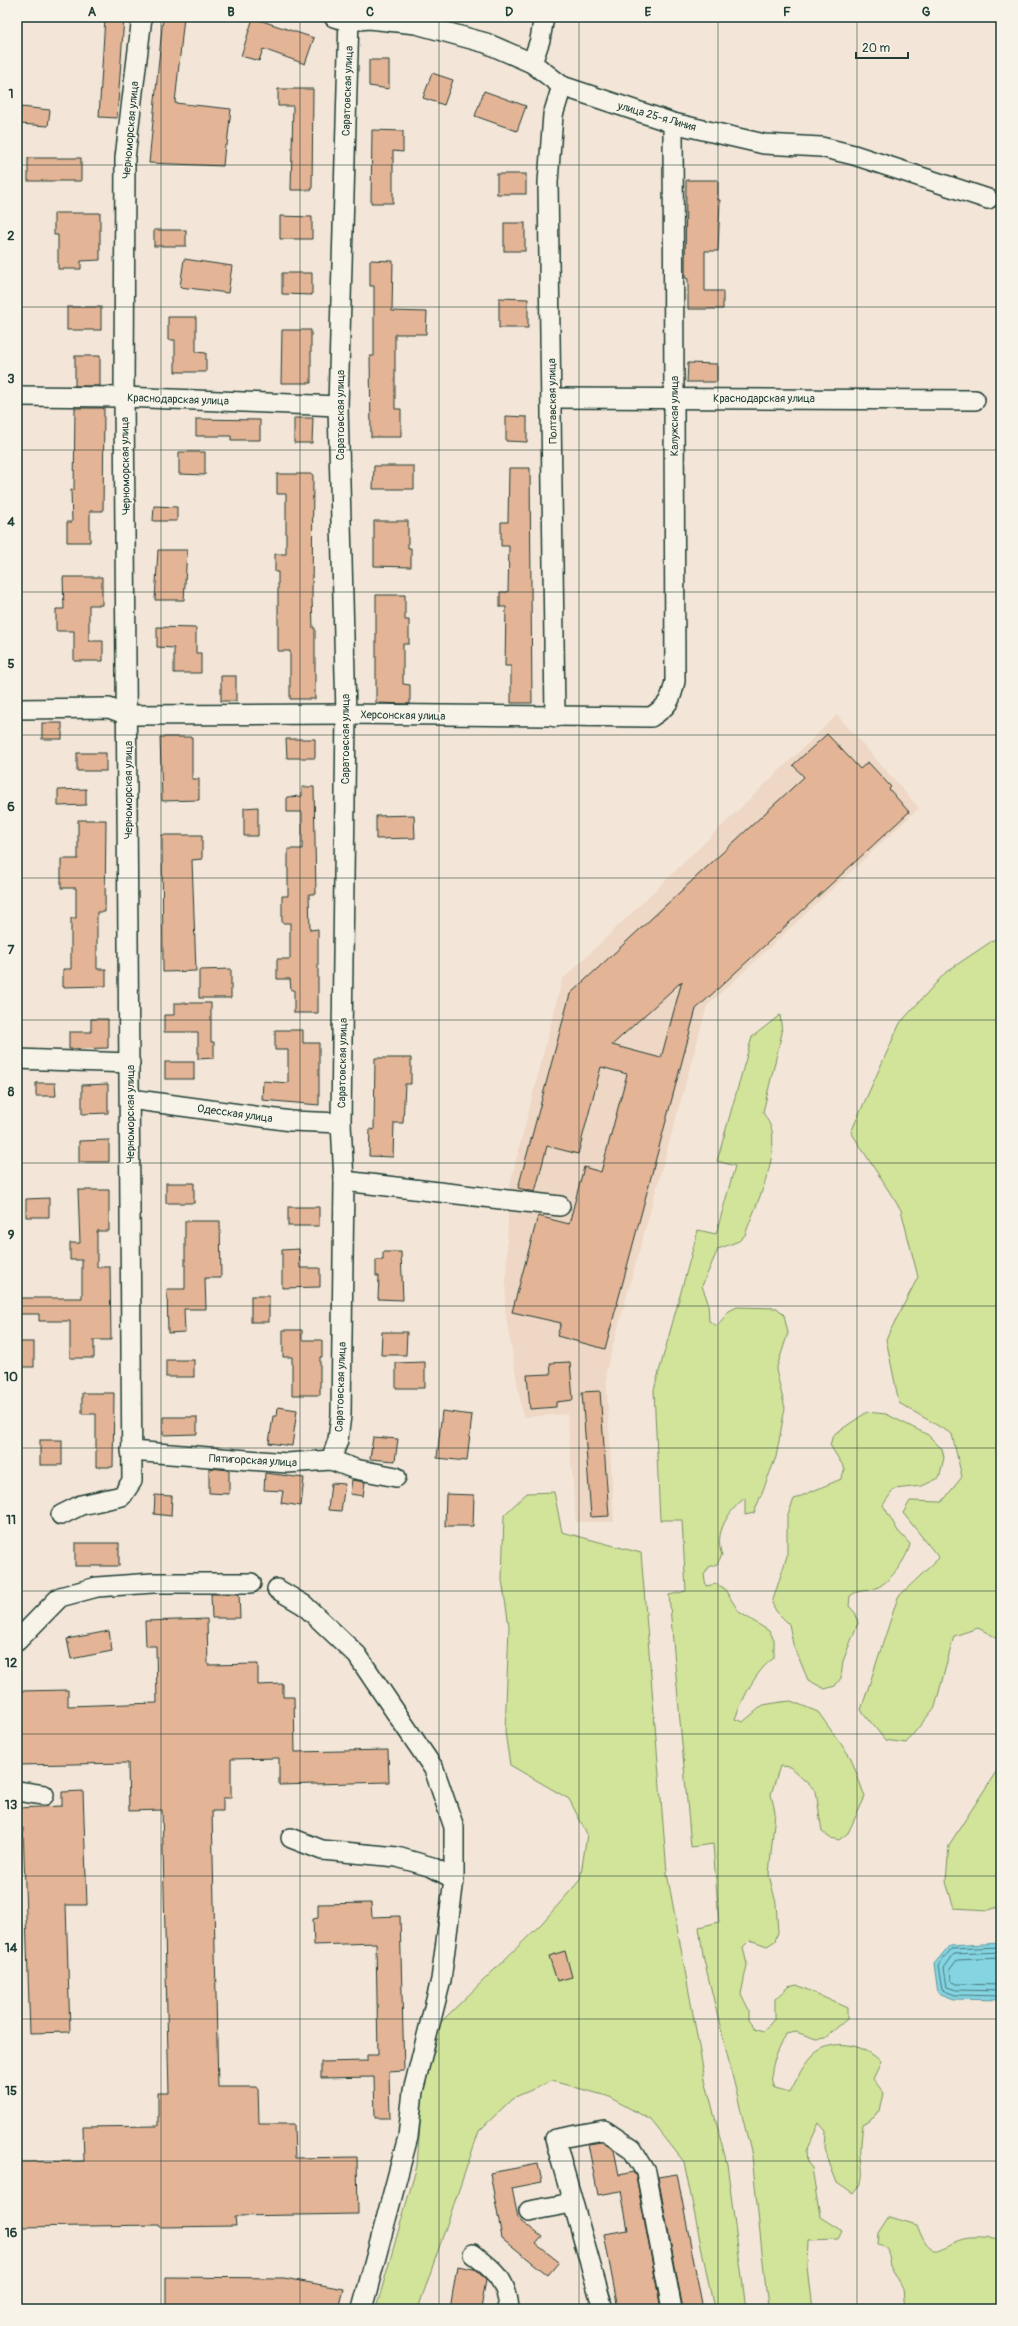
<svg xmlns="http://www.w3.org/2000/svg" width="1018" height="2326" viewBox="0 0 1018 2326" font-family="Pangolin,sans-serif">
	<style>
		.built { fill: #eed7c4 }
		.green { fill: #d2e499; stroke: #789066 }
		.water { fill: #85d4e2; stroke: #5c989c }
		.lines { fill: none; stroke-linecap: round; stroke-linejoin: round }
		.shore { stroke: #48797a; stroke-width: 1 }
		.building { fill: #e4b496; stroke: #1f3d34; fill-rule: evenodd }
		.minor-casing { stroke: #1f3d34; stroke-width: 22 }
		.minor { stroke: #f7f3e8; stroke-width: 19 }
		.grid { fill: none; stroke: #1f3d34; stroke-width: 1; stroke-opacity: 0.55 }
		.labels { text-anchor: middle; stroke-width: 4; stroke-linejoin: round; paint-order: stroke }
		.street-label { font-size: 11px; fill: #1f3d34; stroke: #f7f3e8 }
		.neatline { fill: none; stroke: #1f3d34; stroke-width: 1.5 }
		.grid-label { font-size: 13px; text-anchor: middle; font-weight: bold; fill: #1f3d34 }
	</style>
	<rect width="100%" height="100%" fill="#f3e6d8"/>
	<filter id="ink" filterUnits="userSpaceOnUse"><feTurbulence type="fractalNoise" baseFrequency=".025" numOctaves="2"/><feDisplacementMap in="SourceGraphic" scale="8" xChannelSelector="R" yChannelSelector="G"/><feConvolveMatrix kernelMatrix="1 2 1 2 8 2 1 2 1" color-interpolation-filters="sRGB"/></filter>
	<g filter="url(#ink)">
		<path class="built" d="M837,715L919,808L707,1006L606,1371L614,1522H576L567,1414L523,1417L505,1311L509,1188L562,980Z"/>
		<g class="green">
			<path d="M1001,935V1640L978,1628L954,1636L935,1707L906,1743L885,1740L861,1710L898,1597L939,1558L903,1513L910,1501L942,1502L962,1477L952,1434L899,1403L886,1339L918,1277L901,1210L851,1132L900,1023L946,972Z"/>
			<path d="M780,1015L782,1033L763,1112C766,1118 771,1125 772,1131C777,1165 756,1203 745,1235L739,1241L718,1249L702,1286L708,1302L709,1321L717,1326L729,1311L737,1307L777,1308L784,1315L788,1333L776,1370L785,1408L776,1457L754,1513L745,1515V1498C729,1510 713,1534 722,1555L717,1564L709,1567L704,1575L706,1586L716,1584L724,1588L739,1612L769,1631L774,1639V1658C756,1670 743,1698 735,1719L743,1722L763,1705L781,1702L791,1701L818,1712L851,1758L865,1797L848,1833L839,1840L830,1838L822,1832L816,1791L790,1767L780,1766L771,1794L775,1812L769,1875L776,1903L778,1932L775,1941L767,1946L750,1940L743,1947L747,1965L741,1994L749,2010V2020L755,2028L764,2031L775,2018V1999L788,1987L797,1985L847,2008V2019L825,2038L816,2039L796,2032L786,2034C779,2051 766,2070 774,2088L790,2092C797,2079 803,2066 813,2055C832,2037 865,2044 881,2062L873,2079L884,2093L880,2112L863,2124C862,2135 860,2146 861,2156C862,2174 866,2178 853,2194L837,2183L824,2149L825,2130L819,2123L806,2152L807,2162L812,2168L820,2217L842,2231L838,2239L809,2240L808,2268L813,2309H768L752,2156L703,1956L699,1927L719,1922L713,1844L691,1847L669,1595L686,1591L682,1520H660L654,1390L698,1230L716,1234L735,1166L717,1161L752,1037Z"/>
			<path d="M867,1412L886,1414L928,1435L942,1449L944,1458L939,1478L922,1486L894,1489L883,1505L898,1531L910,1544C907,1559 889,1584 874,1589C864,1592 859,1589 850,1596L849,1606L856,1614L858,1623L843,1661L841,1678L835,1686L825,1689L808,1680L793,1644L789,1624L776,1611L772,1603L787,1556V1517L794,1499L841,1479L845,1469L830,1445L833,1435Z"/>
			<path d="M554,1492L562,1532L641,1553L667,1873L705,2079L727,2164L746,2309H714L684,2162L651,2120L607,2096L552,2081L513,2098L479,2131L418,2309H376L417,2166L423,2083L440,2023L542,1923L580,1880L587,1834L569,1799L510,1765L505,1732L509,1626L502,1580L504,1515L527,1493Z"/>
			<path d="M1001,1764V1906L989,1910L954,1908L946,1882L949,1845Z"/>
			<path d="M890,2217L917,2225C934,2271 942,2240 970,2238C980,2237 991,2239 1001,2240V2309H905L903,2289L890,2266L886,2247L878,2244L879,2234Z"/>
		</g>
		<path class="water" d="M1001,1943V2000L954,1999L938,1993L934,1964L949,1946Z"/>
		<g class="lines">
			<g class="shore">
				<path d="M1001,1947L951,1949L938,1966L942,1990L955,1995L1001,1996"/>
				<path d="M1001,1952L954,1954L944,1968L947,1987L956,1990L1001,1991"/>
				<path d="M1001,1958L957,1960L950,1969L951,1981L957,1984L1001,1985"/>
			</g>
		</g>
		<g class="building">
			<path d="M105,17H124L117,118L99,117Z"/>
			<path d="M163,17H184L175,103L231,109L227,145H225L223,166L149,163Z"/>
			<path d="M253,18L314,38L305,64L263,49L259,61L241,56Z"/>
			<path d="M369,60H389V89L369,86Z"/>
			<path d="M432,73L453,80L444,105L423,98Z"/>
			<path d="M278,89H313L312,190H291L293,106H278Z"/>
			<path d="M484,91L526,106L517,131L475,116Z"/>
			<path d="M21,107L50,110L48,126L20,124Z"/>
			<path d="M372,130L403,131V152L393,151V203H371Z"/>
			<rect x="28" y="158" width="53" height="23"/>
			<rect x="497" y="174" width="29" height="20"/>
			<path d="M686,180H718V200H720L718,251H705V291H723V309H688V279L685,278Z"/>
			<path d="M54,213H100V260L81,261V269H58V235H54Z"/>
			<path d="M280,216L312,217V239H280Z"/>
			<rect x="504" y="223" width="21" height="28"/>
			<rect x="154" y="230" width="32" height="16"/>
			<path d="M184,259L232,266L228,293L180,287Z"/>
			<path d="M370,260L393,261L392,311L427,312L426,334H395V409H401V437H371L370,356H374V286H370Z"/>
			<path d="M282,273H312V295L282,294Z"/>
			<path d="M499,298L528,299V328H499Z"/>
			<rect x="67" y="307" width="34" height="23"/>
			<path d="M168,317H196V352L206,353V372H175V340H168Z"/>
			<path d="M282,330H311V383H281Z"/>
			<rect x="75" y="356" width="25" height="30"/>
			<path d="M688,363L717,364V382H687Z"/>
			<path d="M75,408H104L103,511H90V542H67V522H72L71,490H74Z"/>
			<path d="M506,416L527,417V442L506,441Z"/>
			<path d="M294,418H313L312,443H294Z"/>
			<path d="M196,419L260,420V440H231V436H196Z"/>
			<path d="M179,452H205V475L179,474Z"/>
			<path d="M374,466H414V489H373Z"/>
			<path d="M509,468H530L532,703H511V666H505L506,607H500V592H508L509,546H501V522H508Z"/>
			<path d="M277,474H313L312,598L313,628H315V699H290V651H278V572H275V554H286V494H277Z"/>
			<path d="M154,506L177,507V521H153Z"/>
			<path d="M374,521H408V548H411V567L374,566Z"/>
			<path d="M158,550H187L184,600H155Z"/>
			<path d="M63,577H102V605H89V641H103V661H74V631H56V609H64Z"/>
			<path d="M376,595H405V620H409V644H403V684L410,685V704L376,703Z"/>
			<path d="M157,627L196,628V653H201V673H174V648L157,647Z"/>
			<rect x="221" y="676" width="15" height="25"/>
			<rect x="42" y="723" width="20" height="16"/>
			<path d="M827,734L860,769L868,762L891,787L889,789L909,812L696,1009L605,1349L557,1336L561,1323L512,1312L538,1216L569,1224L584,1167L601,1172L627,1074L601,1067L578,1154L547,1146L535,1192L518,1188L570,994L804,777L793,765ZM682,981L661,1058L612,1045Z"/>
			<path d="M160,737H192V779H199V800L162,801Z"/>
			<path d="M286,739H315V758H287Z"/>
			<rect x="77" y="753" width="29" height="18"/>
			<path d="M302,787H314L316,894H309L310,930L318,929V1013H294V990H291L290,979H277V959H290V923H282V896H288V849H302V812H287V797L302,796Z"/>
			<path d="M86,789V805L58,806V790Z"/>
			<path d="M258,807V836H244V808Z"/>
			<path d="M414,815L415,838L376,839V816Z"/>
			<path d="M78,820H106L105,912H97V969H106V986L63,987V969H71V918H76V888H61V859H78Z"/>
			<path d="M162,835H202V859L192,860L196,971L163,972Z"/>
			<path d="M231,969V998H199V970Z"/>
			<path d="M174,1003H211V1042H214V1058L198,1059V1032H164V1015H174Z"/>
			<path d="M91,1019H108V1048L69,1049V1032H91Z"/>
			<path d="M275,1030H303V1043H319V1105L262,1100L263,1081L288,1083V1050H275Z"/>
			<path d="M375,1058H411V1084H405L403,1123H394L393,1157L369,1156L370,1129L374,1130Z"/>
			<rect x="165" y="1062" width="29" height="17"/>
			<path d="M36,1083H55L56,1096H36Z"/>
			<path d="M108,1084V1113L82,1114V1085Z"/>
			<path d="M109,1140V1162H79V1141Z"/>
			<rect x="166" y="1183" width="28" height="20"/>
			<path d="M78,1190H109V1231H97V1267H110L111,1340H94V1358H70V1321H39V1314H17V1298H82V1260H70V1243H80Z"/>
			<path d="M49,1198V1217H26V1199Z"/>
			<rect x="288" y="1207" width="31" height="19"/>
			<path d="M185,1221H220L221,1278H205L206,1309H184L185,1332L168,1333L167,1289H185Z"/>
			<path d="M299,1249L300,1268H320V1287L282,1288V1250Z"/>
			<path d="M383,1252H401L403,1300L378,1299L379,1276H376V1260H383Z"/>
			<rect x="251" y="1296" width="18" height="26"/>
			<path d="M283,1330H302V1340H322V1357H320V1395H292V1357H283Z"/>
			<path d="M382,1332H407L406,1355H381Z"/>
			<rect x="17" y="1342" width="17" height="25"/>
			<rect x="166" y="1360" width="28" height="17"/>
			<path d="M425,1362V1388H396V1363Z"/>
			<path d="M570,1362L573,1400L556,1402V1407L530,1409L527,1375L551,1374L550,1363Z"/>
			<path d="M600,1391L609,1516L591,1517L582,1392Z"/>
			<path d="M82,1393H114L113,1467H96V1414H82Z"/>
			<path d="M278,1407L297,1410L292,1446L269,1443L273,1416H277Z"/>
			<path d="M442,1411L472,1415L467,1461L437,1458Z"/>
			<path d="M163,1417H197V1434L163,1435Z"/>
			<path d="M373,1437L398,1439L395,1461L370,1459Z"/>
			<rect x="40" y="1440" width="22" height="25"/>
			<path d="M209,1468L229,1470V1494L209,1493Z"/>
			<path d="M265,1473L304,1478L301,1506L281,1503L283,1491L264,1490Z"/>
			<path d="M352,1480L365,1482L363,1496L350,1494Z"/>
			<path d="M331,1483L345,1484L341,1511L328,1510Z"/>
			<path d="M446,1494L474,1495L473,1526H445Z"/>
			<path d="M155,1495L172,1496L171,1516L154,1514Z"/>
			<rect x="75" y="1543" width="44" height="23"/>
			<path d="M211,1594H239L240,1618H212Z"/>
			<path d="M207,1619L208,1665L258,1664V1685L283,1684V1697H294L295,1752L388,1750L389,1782L279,1785V1758L231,1759V1798H223V1811H212L218,2087H258L259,2124H294L295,2158L357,2157L358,2214L235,2216L236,2226L160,2227L159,2225L17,2227V2162L84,2161L83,2127L158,2126V2093H169L162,1810L129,1811L128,1763L17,1765V1707H20V1691L68,1690V1706L157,1703L156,1646H146L145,1621Z"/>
			<path d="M109,1631L112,1651L71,1659L67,1639Z"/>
			<path d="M83,1791L87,1905H66L70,2032L30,2033L23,1828H17V1808L62,1806V1792Z"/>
			<path d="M371,1903L372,1917L400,1916L404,2071L389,2072L390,2118H375L374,2077L321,2078V2062L367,2061V2055H378L376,1943L314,1945L313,1919L318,1918V1904Z"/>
			<path d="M565,1951L572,1977L557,1981L549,1956Z"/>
			<path d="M602,2142L614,2150L619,2175L633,2172L636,2176L661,2309H618L604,2234L628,2230L621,2191L598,2195L588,2144Z"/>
			<path d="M538,2164L542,2182L512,2188L518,2218L542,2237L536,2244L559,2262L548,2275L502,2238L490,2173Z"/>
			<path d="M677,2174L703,2309H683L658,2177Z"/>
			<path d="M457,2266L474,2269L486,2279L481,2309H450Z"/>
			<path d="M166,2277L284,2278L344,2289L339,2309H166Z"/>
		</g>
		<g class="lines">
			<defs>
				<g id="minor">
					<path d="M334,17L349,21L369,19L416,24L486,43L532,63L562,86L673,123L764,144L821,147L854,155L988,199"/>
					<path d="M532,63L540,40L544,17"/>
					<path d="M17,396L124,397L338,406"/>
					<path d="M552,398L975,400"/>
					<path d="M17,709L109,708L127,715L346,714L651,717C668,706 671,701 675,681L673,123"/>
					<path d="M555,717L548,182L553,115L562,86"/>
					<path d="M17,1059L130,1063"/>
					<path d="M130,1099L291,1121L341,1123"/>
					<path d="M344,1181L560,1206"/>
					<path d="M131,1451L287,1463L331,1460L355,1469L396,1477"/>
					<path d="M331,1460L338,1440L341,1415L344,1181L341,1123L346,714L338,406L349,17"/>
					<path d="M61,1515L81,1505L122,1496L132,1481L124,397L125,158L142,17"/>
					<path d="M277,1589L304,1605L357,1655L434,1769L454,1827V1879L441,1980L413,2091L408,2137L362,2309"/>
					<path d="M17,1641L60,1597L97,1587L153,1583H251"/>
					<path d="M17,1791L44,1795"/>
					<path d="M291,1838L322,1850L397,1857L432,1867L454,1879"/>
					<path d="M529,2211L572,2203"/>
					<path d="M473,2254C494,2270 507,2280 509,2309"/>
					<path d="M603,2309L555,2139L604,2130L632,2149L646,2172L672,2309"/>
				</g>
			</defs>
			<use href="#minor" class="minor-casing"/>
			<use href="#minor" class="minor"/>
		</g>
	</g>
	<path class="grid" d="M161,17V2309M300,17V2309M439,17V2309M579,17V2309M718,17V2309M857,17V2309M17,165H1001M17,307H1001M17,450H1001M17,592H1001M17,735H1001M17,878H1001M17,1020H1001M17,1163H1001M17,1306H1001M17,1448H1001M17,1591H1001M17,1734H1001M17,1876H1001M17,2019H1001M17,2161H1001"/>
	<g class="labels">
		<g class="street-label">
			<text transform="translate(347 91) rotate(-88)" y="4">Саратовская улица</text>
			<text transform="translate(657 116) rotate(16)" y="4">улица 25-я Линия</text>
			<text transform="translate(130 130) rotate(-85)" y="4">Черноморская улица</text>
			<text x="764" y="402">Краснодарская улица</text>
			<text transform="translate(178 399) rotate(2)" y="4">Краснодарская улица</text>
			<text transform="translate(552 401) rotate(-91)" y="4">Полтавская улица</text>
			<text transform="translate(340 415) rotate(-90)" y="4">Саратовская улица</text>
			<text transform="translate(674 416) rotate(-90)" y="4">Калужская улица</text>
			<text transform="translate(125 466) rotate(-91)" y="4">Черноморская улица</text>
			<text transform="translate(403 715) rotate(1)" y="4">Херсонская улица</text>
			<text transform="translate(345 739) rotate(-90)" y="4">Саратовская улица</text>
			<text transform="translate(128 790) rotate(-90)" y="4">Черноморская улица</text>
			<text transform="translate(342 1063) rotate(-89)" y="4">Саратовская улица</text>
			<text transform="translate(235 1113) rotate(8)" y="4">Одесская улица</text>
			<text transform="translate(130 1114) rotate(-90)" y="4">Черноморская улица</text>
			<text transform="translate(340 1387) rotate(-88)" y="4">Саратовская улица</text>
			<text transform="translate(253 1460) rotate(3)" y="4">Пятигорская улица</text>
		</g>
	</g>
	<rect width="1018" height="2326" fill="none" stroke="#f7f3e8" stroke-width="44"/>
	<path d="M856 52v6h52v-6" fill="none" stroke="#1f3d34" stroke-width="2"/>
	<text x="862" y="52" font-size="12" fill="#1f3d34" stroke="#f7f3e8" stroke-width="3" paint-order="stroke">20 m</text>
	<rect x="22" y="22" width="974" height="2282" class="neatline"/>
	<g class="grid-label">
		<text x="92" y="16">A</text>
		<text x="231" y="16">B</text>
		<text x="370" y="16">C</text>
		<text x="509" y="16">D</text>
		<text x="648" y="16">E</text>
		<text x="787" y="16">F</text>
		<text x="926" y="16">G</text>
		<text x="11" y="98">1</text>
		<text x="11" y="240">2</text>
		<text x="11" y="383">3</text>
		<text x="11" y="526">4</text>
		<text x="11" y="668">5</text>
		<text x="11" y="811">6</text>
		<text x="11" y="954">7</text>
		<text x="11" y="1096">8</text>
		<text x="11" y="1239">9</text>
		<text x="11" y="1381">10</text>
		<text x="11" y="1524">11</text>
		<text x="11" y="1667">12</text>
		<text x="11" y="1809">13</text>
		<text x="11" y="1952">14</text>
		<text x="11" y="2095">15</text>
		<text x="11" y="2237">16</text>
	</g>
</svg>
